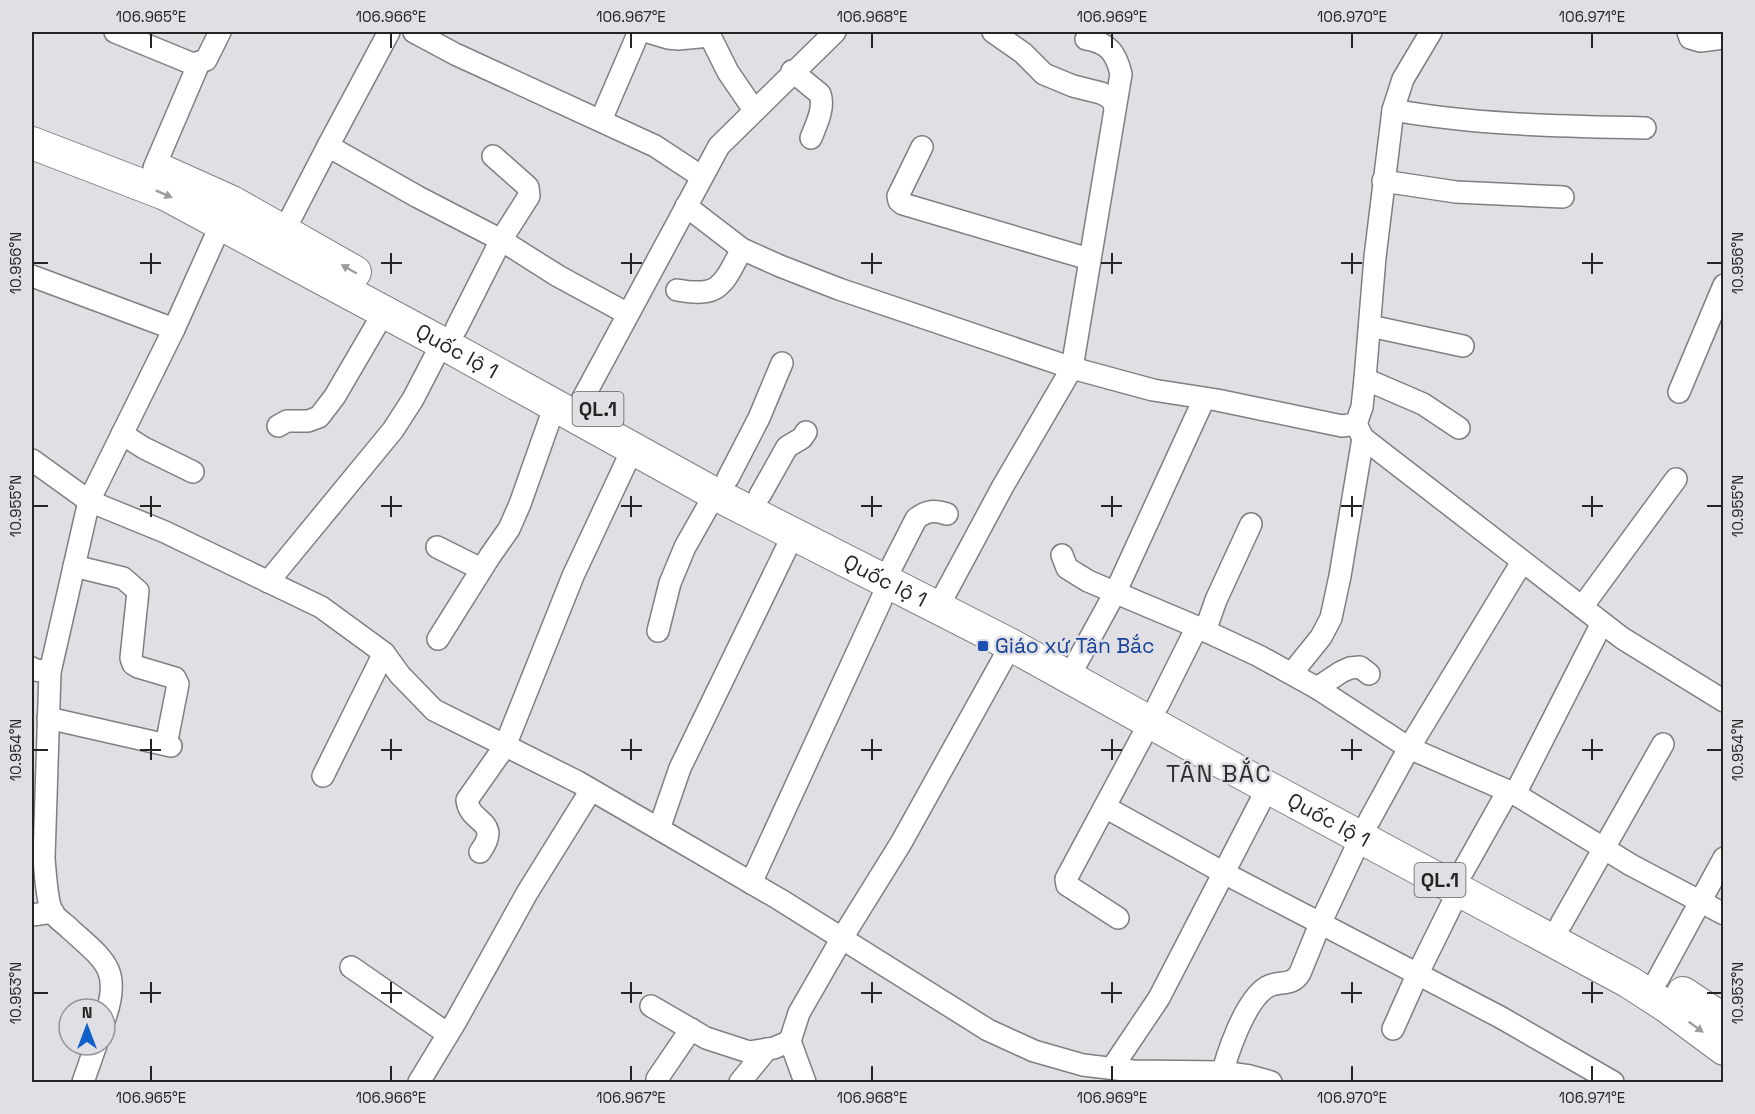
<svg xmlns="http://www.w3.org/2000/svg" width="1755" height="1114" viewBox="0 0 1755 1114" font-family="'Space Grotesk',sans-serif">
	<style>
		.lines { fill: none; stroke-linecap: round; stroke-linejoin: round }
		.minor-casing { stroke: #7e7f82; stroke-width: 24 }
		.highway-casing { stroke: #7e7f82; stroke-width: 34 }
		.minor { stroke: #fff; stroke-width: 21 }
		.highway { stroke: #fff; stroke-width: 32 }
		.oneway { fill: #9c9c9d }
		.ticks { fill: none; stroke: #242425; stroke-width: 2 }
		.transit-dot { fill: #1a4fb4; stroke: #e0e0e4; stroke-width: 2 }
		.labels { text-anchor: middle; stroke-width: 5; stroke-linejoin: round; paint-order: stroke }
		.shield { fill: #e0e0e4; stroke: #5c5c5e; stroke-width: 1.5 }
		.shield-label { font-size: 20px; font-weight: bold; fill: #242425 }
		.street-label { font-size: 21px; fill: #242425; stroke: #e0e0e4 }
		.transit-label { font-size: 21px; fill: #164399; stroke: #e0e0e4; text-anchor: start }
		.quarter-label { font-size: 24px; letter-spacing: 1.5px; fill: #2d2d30; stroke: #e0e0e4 }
		.neatline { fill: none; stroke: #242425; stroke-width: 2 }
		.ticks-label { font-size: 15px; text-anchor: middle; fill: #242425 }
	</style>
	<rect width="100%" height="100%" fill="#e0e0e4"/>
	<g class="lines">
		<defs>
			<g id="minor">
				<path d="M115,32L193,64L206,60L220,32"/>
				<path d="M414,32L455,54L655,146L702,177"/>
				<path d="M648,32L668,38L678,39L710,36"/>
				<path d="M708,32L728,72L754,110"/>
				<path d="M993,32L1023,53L1044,74L1073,86L1101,93L1111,98L1115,107"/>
				<path d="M1688,32L1690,38L1700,41L1724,38"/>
				<path d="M792,71L820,94C825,108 816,125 811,138"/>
				<path d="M1393,110C1476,125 1561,126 1645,128"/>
				<path d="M601,120L638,34L643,32"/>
				<path d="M328,146L389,32"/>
				<path d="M922,147L898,196L899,201L903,204L1089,259"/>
				<path d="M154,168L199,63"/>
				<path d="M1383,181L1456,192L1563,197"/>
				<path d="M686,206L742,249L780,266L839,289L1072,368L1153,390L1217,400L1342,426L1356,424L1362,407L1365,379L1375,257L1393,110L1403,79L1431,32"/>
				<path d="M284,231L328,146L418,197L501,240L558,276L628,314"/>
				<path d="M32,276L174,329"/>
				<path d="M677,290C721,298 723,284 742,249"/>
				<path d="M1370,326L1463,346"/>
				<path d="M456,329L501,240L529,196L528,187L493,156"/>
				<path d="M1365,379L1423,404L1459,428"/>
				<path d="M1679,392L1724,285"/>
				<path d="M582,400L719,146L835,32"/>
				<path d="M1356,424L1363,438L1622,638L1724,701"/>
				<path d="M278,426L287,421H308L319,417L335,396L384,312"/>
				<path d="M122,434L144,448L193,472"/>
				<path d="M32,460L89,501L165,532L321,607L384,653L400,675L434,710L578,782L659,829L779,899L988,1030L1034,1051L1083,1065L1133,1071L1222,1072L1250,1076L1271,1082"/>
				<path d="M728,478L759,418L782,363"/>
				<path d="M760,495L787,447L802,438L806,432"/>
				<path d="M437,547L481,569"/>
				<path d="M1062,555L1067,568L1088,581L1197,627L1259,656L1317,688L1409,748L1515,794L1631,865L1724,914"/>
				<path d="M74,566L123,578L138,591L131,658L133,664L138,667L175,678L178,684L168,735"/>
				<path d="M892,566L916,519C927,510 935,510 947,514"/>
				<path d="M268,582L393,430L413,399L442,343"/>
				<path d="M945,594L1003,486L1072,368L1121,74C1116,53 1109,43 1086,39"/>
				<path d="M1582,607L1676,479"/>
				<path d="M658,631L670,583L685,547L715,494"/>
				<path d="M1205,631L1216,600L1251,524"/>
				<path d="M438,639L490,556L509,529L520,504L555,405"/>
				<path d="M1076,664L1117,589L1204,399"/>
				<path d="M32,668L35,670L50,672"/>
				<path d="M1292,673L1321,637L1331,618L1340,576L1363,438"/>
				<path d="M1317,688L1341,672L1350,668L1360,667L1369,674"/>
				<path d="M1158,705L1197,627"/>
				<path d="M48,718L171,746"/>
				<path d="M323,776L384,653"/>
				<path d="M1515,794L1602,623"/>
				<path d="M1105,807L1224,873L1500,1017L1613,1082"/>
				<path d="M1369,821L1409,748L1522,562"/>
				<path d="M659,829L680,768L793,535"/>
				<path d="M480,852C503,820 469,824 467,800L505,746L573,576L633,448"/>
				<path d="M1463,871L1508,791"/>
				<path d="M751,883L889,583"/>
				<path d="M32,915L53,912"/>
				<path d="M1118,918L1067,885L1066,879L1150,722"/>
				<path d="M1561,924L1663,744"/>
				<path d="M351,967L448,1034"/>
				<path d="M1658,979L1724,858"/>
				<path d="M651,1006L706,1038L749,1052L774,1048L790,1041"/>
				<path d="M105,1018C122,969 104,960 70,929C65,924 57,919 53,913C47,904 45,870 44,858L50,672L89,501L174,329L226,213"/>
				<path d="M1393,1029L1418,973L1459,890"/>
				<path d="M1112,1068L1159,998L1268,787"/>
				<path d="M657,1079L691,1029"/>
				<path d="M83,1082L96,1045"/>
				<path d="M419,1082L456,1021L527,893L591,790"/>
				<path d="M740,1082L767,1049"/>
				<path d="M805,1082L790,1041L799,1013L842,938L901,843L1011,645"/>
				<path d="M1220,1082C1226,1057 1244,1001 1267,987C1279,980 1292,987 1300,973L1320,924L1361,837"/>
			</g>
			<g id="highway">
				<path id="s1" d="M32,143L165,194L442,343L715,494L1011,645L1245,775L1629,982L1666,1006L1724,1049"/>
				<path d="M163,171L232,202L355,272"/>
				<path d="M1683,993L1724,1020"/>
			</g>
		</defs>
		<use href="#minor" class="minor-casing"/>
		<use href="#highway" class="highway-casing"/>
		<use href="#minor" class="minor"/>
		<use href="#highway" class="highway"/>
	</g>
	<defs><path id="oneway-solid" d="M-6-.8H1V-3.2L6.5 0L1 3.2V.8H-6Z" transform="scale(1.5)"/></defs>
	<g class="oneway">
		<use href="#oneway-solid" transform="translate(164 194) rotate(24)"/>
		<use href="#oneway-solid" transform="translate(349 269) rotate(-150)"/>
		<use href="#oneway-solid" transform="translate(1696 1027) rotate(36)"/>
	</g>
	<path class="ticks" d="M151,33V48M391,33V48M631,33V48M872,33V48M1112,33V48M1352,33V48M1592,33V48M151,253V274M391,253V274M631,253V274M872,253V274M1112,253V274M1352,253V274M1592,253V274M33,263H48M140,263H161M381,263H402M621,263H642M861,263H882M1101,263H1122M1341,263H1362M1582,263H1603M1707,263H1722M151,496V517M391,496V517M631,496V517M872,496V517M1112,496V517M1352,496V517M1592,496V517M33,506H48M140,506H161M381,506H402M621,506H642M861,506H882M1101,506H1122M1341,506H1362M1582,506H1603M1707,506H1722M151,739V760M391,739V760M631,739V760M872,739V760M1112,739V760M1352,739V760M1592,739V760M33,750H48M140,750H161M381,750H402M621,750H642M861,750H882M1101,750H1122M1341,750H1362M1582,750H1603M1707,750H1722M151,982V1003M391,982V1003M631,982V1003M872,982V1003M1112,982V1003M1352,982V1003M1592,982V1003M33,993H48M140,993H161M381,993H402M621,993H642M861,993H882M1101,993H1122M1341,993H1362M1582,993H1603M1707,993H1722M151,1066V1081M391,1066V1081M631,1066V1081M872,1066V1081M1112,1066V1081M1352,1066V1081M1592,1066V1081"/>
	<rect class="transit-dot" x="977" y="640" width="12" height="12" rx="3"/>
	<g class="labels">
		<g class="shield">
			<rect x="572.5" y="392" width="51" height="34" rx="4.5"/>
			<rect x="1414.5" y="863" width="51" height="34" rx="4.5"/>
		</g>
		<g class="shield-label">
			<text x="598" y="416">QL.1</text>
			<text x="1440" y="887">QL.1</text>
		</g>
		<g class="street-label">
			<text dy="7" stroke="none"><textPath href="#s1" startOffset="474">Quốc lộ 1</textPath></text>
			<text dy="7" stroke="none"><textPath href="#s1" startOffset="960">Quốc lộ 1</textPath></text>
			<text dy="7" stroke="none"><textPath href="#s1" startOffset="1464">Quốc lộ 1</textPath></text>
		</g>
		<g class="transit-label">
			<text x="995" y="653">Giáo xứ Tân Bắc</text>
		</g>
		<g class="quarter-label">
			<text x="1219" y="782">TÂN BẮC</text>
		</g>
	</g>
	<rect width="1755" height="1114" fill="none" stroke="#e0e0e4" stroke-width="66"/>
	<g transform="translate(87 1027)"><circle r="28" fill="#e0e0e4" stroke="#959598" stroke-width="1.5"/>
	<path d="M0-4.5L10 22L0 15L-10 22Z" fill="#115fc9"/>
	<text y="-9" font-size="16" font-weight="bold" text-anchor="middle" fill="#242425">N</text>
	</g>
	<rect x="33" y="33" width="1689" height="1048" class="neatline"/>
	<g class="ticks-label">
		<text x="151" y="22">106.965°E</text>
		<text x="391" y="22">106.966°E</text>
		<text x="631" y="22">106.967°E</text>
		<text x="872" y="22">106.968°E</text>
		<text x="1112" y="22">106.969°E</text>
		<text x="1352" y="22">106.970°E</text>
		<text x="1592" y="22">106.971°E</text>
		<text transform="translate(16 263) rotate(-90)" y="5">10.956°N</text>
		<text transform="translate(1738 263) rotate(-90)" y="5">10.956°N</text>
		<text transform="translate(16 506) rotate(-90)" y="5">10.955°N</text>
		<text transform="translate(1738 506) rotate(-90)" y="5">10.955°N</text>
		<text transform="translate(16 750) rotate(-90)" y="5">10.954°N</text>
		<text transform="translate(1738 750) rotate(-90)" y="5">10.954°N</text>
		<text transform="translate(16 993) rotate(-90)" y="5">10.953°N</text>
		<text transform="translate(1738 993) rotate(-90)" y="5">10.953°N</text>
		<text x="151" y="1103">106.965°E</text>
		<text x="391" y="1103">106.966°E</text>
		<text x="631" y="1103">106.967°E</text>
		<text x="872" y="1103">106.968°E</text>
		<text x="1112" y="1103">106.969°E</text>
		<text x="1352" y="1103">106.970°E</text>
		<text x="1592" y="1103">106.971°E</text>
	</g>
</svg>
